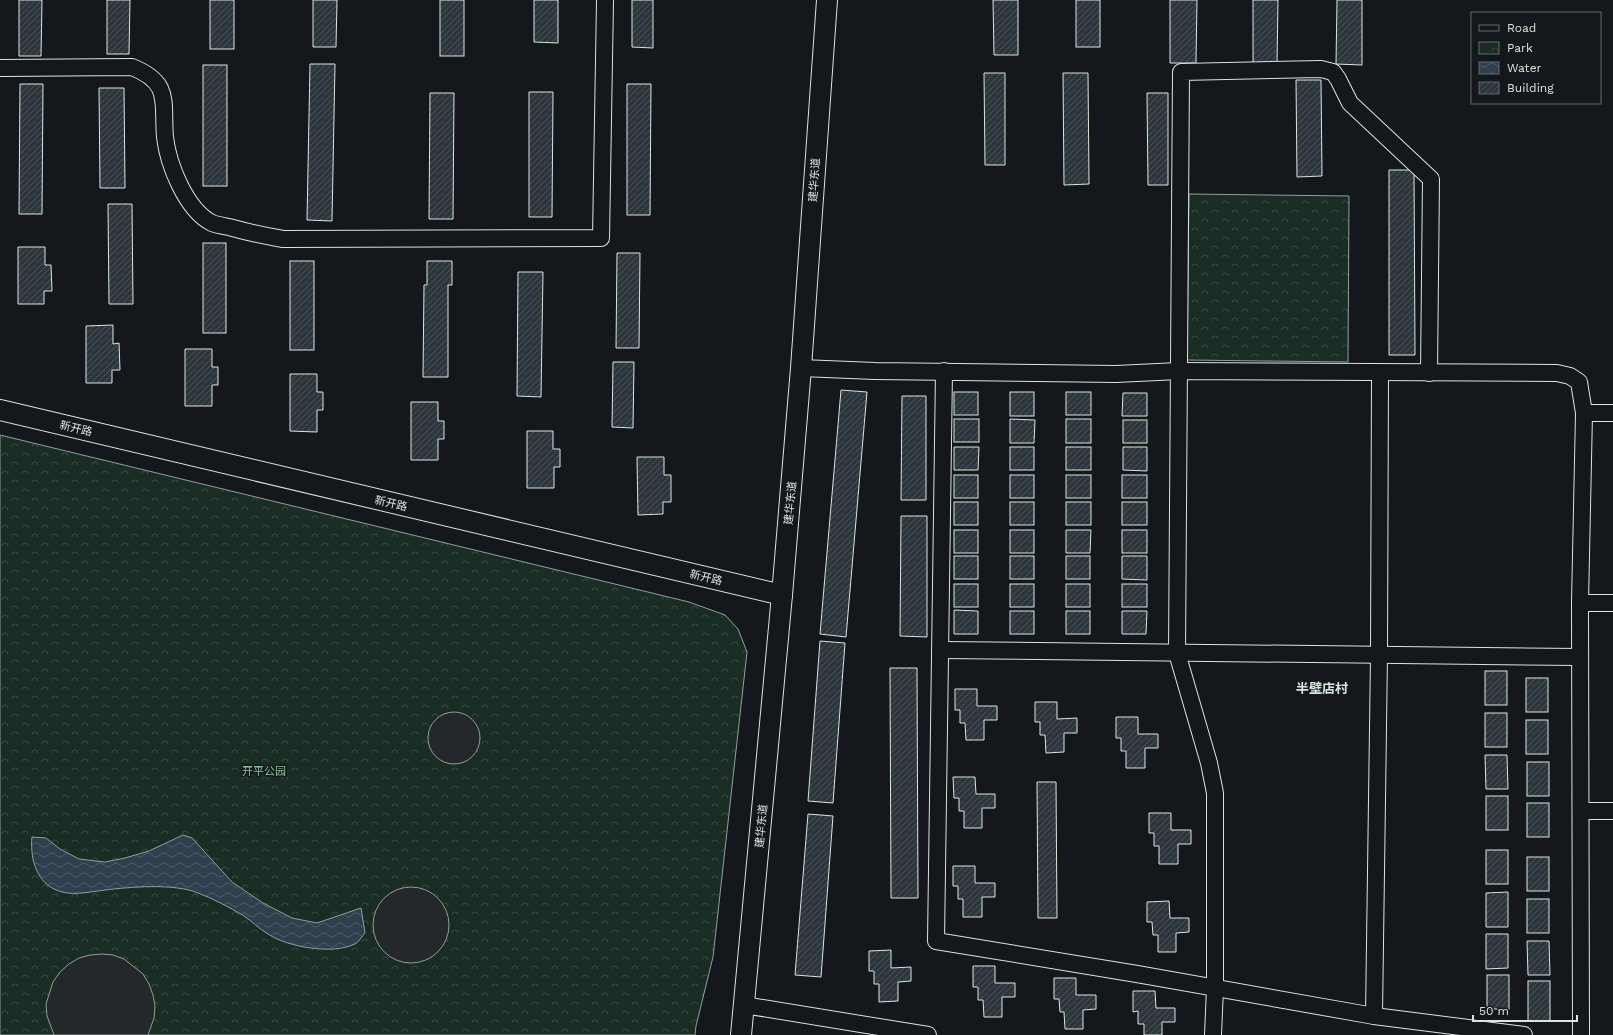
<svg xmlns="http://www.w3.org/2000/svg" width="1613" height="1035" viewBox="0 0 1613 1035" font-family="'Work Sans','Noto Sans SC',sans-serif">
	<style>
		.park { fill: url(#park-crowns); stroke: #939e99 }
		.parking { fill: #24282b; stroke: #939e99 }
		.water { fill: url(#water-waves); stroke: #939e99 }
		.building { fill: url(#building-hatch); stroke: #d8e6dc }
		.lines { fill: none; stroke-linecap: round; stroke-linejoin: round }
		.minor-casing { stroke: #d8e6dc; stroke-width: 18 }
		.major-casing { stroke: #d8e6dc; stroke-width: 22 }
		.minor { stroke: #14181c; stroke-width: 16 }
		.major { stroke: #14181c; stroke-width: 20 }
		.labels { text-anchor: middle; stroke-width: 3; stroke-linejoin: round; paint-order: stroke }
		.street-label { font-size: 11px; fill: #d8e6dc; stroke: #14181c }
		.park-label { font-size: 11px; fill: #8ac095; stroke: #14181c }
		.quarter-label { font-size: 13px; font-weight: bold; fill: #d8e6dc; stroke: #14181c }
	</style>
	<defs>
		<pattern id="park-crowns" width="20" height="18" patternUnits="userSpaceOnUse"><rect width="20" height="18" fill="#1a2d24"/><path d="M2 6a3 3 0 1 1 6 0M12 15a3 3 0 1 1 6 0" fill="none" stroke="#3b4b43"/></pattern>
		<pattern id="water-waves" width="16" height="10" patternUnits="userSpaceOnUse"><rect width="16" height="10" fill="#2f3f4d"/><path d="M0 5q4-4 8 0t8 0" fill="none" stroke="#4c5b66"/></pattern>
		<pattern id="building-hatch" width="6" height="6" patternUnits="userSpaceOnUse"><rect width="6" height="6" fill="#2c363c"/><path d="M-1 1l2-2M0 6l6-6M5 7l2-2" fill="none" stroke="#4a5358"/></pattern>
	</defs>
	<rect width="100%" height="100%" fill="#14181c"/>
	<g class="park">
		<path d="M1189,194L1349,196L1348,362L1187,360Z"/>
		<path d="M0,435L689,602L725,615L738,629L747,652L713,957L696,1026L695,1035H0Z"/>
	</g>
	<g class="parking">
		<circle cx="454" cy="738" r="26"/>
		<circle cx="411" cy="925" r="38"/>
		<path d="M102,954L113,955L124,959L143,974L149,984L153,995L155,1006L154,1018L148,1035H54L47,1016L46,1004L53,982L60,972L69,964L79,958L90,955Z"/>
	</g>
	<path class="water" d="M183,835L192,838L232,882L263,903L292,918L317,923L361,908L365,933C362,936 359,942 355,944C333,955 287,947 268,934C259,929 252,921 244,916C229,907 214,899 198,893C174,883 130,887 105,890C88,892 70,897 54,889C35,880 30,855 32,837L46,838L60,849L79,859L105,862L125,858L149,851Z"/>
	<g class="building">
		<path d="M19,0H42L41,56H19Z"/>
		<path d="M107,0H130L129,54H107Z"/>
		<rect x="210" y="0" width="24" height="49"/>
		<path d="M313,0H337L336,47H313Z"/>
		<rect x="440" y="0" width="24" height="56"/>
		<path d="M534,0H558V43L534,42Z"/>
		<path d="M632,0H653V48L632,47Z"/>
		<path d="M993,0H1018V55H994Z"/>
		<rect x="1076" y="0" width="24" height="47"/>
		<path d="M1170,0H1197L1196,63H1170Z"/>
		<path d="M1253,0H1278L1277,66H1253Z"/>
		<path d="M1337,0H1362V65L1336,64Z"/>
		<path d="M310,64H335L332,221L307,220Z"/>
		<rect x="203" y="65" width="24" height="121"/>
		<path d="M984,73H1005V165H985Z"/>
		<path d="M1063,73H1088L1089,184L1064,185Z"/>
		<path d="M1296,80H1321L1322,176L1297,177Z"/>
		<path d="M20,84H43L42,214H19Z"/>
		<path d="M627,84H651L650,215H627Z"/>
		<path d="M99,88H124L125,188H100Z"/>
		<path d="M529,92H553L552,217H529Z"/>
		<path d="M430,93H454L453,219H429Z"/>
		<path d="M1147,93H1168V185H1148Z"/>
		<path d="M1389,170H1414L1415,355H1389Z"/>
		<path d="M108,204H132L133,304H109Z"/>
		<rect x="203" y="243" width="23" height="90"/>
		<path d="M18,247H45V265H51L52,291H44V304H18Z"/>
		<path d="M617,253H640L639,348H616Z"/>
		<rect x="290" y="261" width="24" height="89"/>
		<path d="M427,261H452V285H448V377H423L424,285H427Z"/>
		<path d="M518,272H543L541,397L517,396Z"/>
		<path d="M113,325V344L119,343L120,370H112V383H86V326Z"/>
		<path d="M185,349H212V367H218V385H212V406H185Z"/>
		<path d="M613,362H634L633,428L612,427Z"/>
		<path d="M290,374H317V392H323V410H317V432L290,431Z"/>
		<path d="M841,390L867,392L846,637L820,634Z"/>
		<rect x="954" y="392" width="24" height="23"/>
		<rect x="1010" y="392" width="24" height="24"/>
		<rect x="1066" y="392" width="25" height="23"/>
		<path d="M1123,393H1147V416H1122Z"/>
		<path d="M902,396H926V500H901Z"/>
		<path d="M411,402H438V421H444V439H438V460H411Z"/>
		<rect x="954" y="419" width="25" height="23"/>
		<path d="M1010,419L1035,420L1034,443H1010Z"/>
		<rect x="1066" y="419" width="25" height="24"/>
		<rect x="1123" y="420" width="24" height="23"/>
		<path d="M527,431H553V449H560V467H554V488H527Z"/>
		<path d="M954,447H979L978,470H954Z"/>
		<rect x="1010" y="447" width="24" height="23"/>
		<rect x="1066" y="447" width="25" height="23"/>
		<path d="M1123,447H1147V471L1123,470Z"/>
		<path d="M637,457H664V475H671V502H663V514L638,515Z"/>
		<rect x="954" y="475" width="24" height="23"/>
		<rect x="1010" y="475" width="24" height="23"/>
		<rect x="1066" y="475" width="25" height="23"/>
		<rect x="1122" y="475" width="25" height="23"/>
		<rect x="954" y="502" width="24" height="23"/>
		<rect x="1010" y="502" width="24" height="23"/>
		<rect x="1066" y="502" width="25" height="23"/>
		<rect x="1122" y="502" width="25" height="23"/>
		<path d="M901,516H927V637L900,636Z"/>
		<rect x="954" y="530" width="24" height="23"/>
		<rect x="1010" y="530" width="24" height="23"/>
		<path d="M1066,530H1091L1090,553H1066Z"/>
		<rect x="1122" y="530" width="25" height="23"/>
		<rect x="954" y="556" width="24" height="23"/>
		<rect x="1010" y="556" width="24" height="23"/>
		<rect x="1066" y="556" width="24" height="23"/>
		<path d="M1122,556H1147V580L1122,579Z"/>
		<rect x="954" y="584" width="24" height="23"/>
		<rect x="1010" y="584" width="24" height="23"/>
		<rect x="1066" y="584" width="24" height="23"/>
		<rect x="1122" y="584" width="25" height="23"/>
		<path d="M954,610L978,611V634H954Z"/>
		<rect x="1010" y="611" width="24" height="23"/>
		<rect x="1066" y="611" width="24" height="23"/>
		<path d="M1122,611H1147L1146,634H1122Z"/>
		<path d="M820,641L845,643L833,803L808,801Z"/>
		<path d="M890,668H917L918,898H891Z"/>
		<rect x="1485" y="671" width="22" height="34"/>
		<rect x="1526" y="678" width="22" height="34"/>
		<path d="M955,689H977V706H997V720H984V740H966L965,723H960V710H955Z"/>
		<path d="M1035,702H1057V719L1077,718V733H1064V752L1046,753L1045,735H1040V722H1035Z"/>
		<rect x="1485" y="713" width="22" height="34"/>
		<path d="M1116,717H1138V734H1158V748H1145V768H1126V751H1121V738H1116Z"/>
		<rect x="1526" y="720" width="22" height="34"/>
		<path d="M1485,755H1507L1508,789H1486Z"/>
		<rect x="1527" y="762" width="22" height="34"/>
		<path d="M953,777H975L976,794H995V808H982V828H964V811H959V798H954Z"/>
		<path d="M1037,782H1056L1057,918H1038Z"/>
		<rect x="1486" y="796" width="22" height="34"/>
		<rect x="1527" y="803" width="22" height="34"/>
		<path d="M1149,813H1171V830H1191V844H1178V864H1159V846H1154V833H1149Z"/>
		<path d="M808,814L833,816L821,977L795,975Z"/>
		<rect x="1486" y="850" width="22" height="34"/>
		<rect x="1527" y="857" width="22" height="34"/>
		<path d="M953,866H975V883H995V897H982V917H963V899H958V886H953Z"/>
		<path d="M1508,892V927H1486V893Z"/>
		<rect x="1527" y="899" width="22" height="34"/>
		<path d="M1169,901L1170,918H1189V932L1176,933V952H1158V935H1153L1152,922H1147V902Z"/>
		<path d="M1486,934H1508V968L1486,969Z"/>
		<path d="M1527,941H1549L1550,975H1528Z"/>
		<path d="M891,950V968L911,967V981L898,982V1001L879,1002V984H874V971H869V951Z"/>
		<path d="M973,966H995V983H1015V997H1002V1017H984L983,1000H978V987H973Z"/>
		<rect x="1487" y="975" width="22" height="34"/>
		<path d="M1054,978H1076V995H1096V1009L1083,1010V1029H1065L1064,1012H1060L1059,999H1054Z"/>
		<rect x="1528" y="981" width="22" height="40"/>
		<path d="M1133,991H1155L1156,1008H1175V1022H1162V1035H1144V1024H1138V1011L1133,1012Z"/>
	</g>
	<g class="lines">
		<defs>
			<g id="minor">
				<path d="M0,68L132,67C172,83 162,102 165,137C168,164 186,210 212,223C217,225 224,226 229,227C247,232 265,236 283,239L601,238L605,0"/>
				<path d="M801,368L875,371L1116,374L1179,371L1557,373L1570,376L1579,382L1584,413L1580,603L1581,1035"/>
				<path d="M944,371L936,941L1137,974L1374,1016L1524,1035"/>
				<path d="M1584,413H1613"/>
				<path d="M1580,603H1613"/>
				<path d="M940,650L1580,657"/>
				<path d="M1581,811H1613"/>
				<path d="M744,1005L928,1035"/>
				<path d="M1374,1016L1379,655L1380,373"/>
				<path d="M1213,1035L1215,988V793L1209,763L1177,653L1181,72L1321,69L1333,72L1338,79L1350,103L1431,179L1429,373"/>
			</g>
			<g id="major">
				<path d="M0,410L782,595"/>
				<path d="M741,1035L782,595L801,368L827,0"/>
			</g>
		</defs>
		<use href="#minor" class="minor-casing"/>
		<use href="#major" class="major-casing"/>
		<use href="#minor" class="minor"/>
		<use href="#major" class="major"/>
	</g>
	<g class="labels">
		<g class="street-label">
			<text transform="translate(814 180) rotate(-86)" y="4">建华东道</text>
			<text transform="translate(76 428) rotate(13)" y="4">新开路</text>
			<text transform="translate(391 503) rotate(13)" y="4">新开路</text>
			<text transform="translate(790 503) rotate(-85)" y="4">建华东道</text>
			<text transform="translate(706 577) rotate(13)" y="4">新开路</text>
			<text transform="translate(761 826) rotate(-85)" y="4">建华东道</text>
		</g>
		<g class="park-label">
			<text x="264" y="775">开平公园</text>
		</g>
		<g class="quarter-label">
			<text x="1322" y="693">半壁店村</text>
		</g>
	</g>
	<rect x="1471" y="12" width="130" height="92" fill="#14181c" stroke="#626a69"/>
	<rect x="1479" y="25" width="20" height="6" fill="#14181c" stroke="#626a69"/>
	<text x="1507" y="32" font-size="12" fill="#d8e6dc">Road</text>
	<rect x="1479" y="42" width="20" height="12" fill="url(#park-crowns)" stroke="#626a69"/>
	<text x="1507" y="52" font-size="12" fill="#d8e6dc">Park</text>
	<rect x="1479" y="62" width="20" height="12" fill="url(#water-waves)" stroke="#626a69"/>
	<text x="1507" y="72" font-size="12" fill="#d8e6dc">Water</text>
	<rect x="1479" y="82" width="20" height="12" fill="url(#building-hatch)" stroke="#626a69"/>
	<text x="1507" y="92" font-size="12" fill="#d8e6dc">Building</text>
	<path d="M1473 1015v6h104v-6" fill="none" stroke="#d8e6dc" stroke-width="2"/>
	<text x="1479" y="1015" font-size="12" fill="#d8e6dc" stroke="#14181c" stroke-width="3" paint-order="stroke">50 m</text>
</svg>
